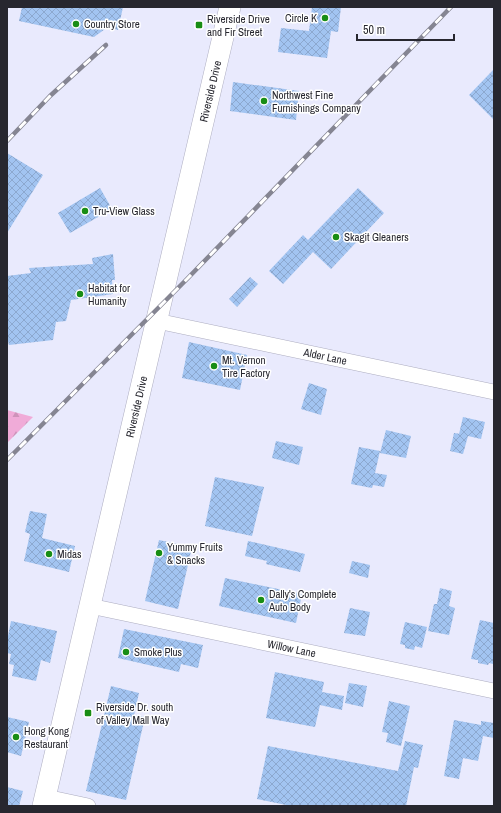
<svg xmlns="http://www.w3.org/2000/svg" width="501" height="813" viewBox="0 0 501 813" font-family="'Archivo Narrow',sans-serif">
	<style>
		.forest { fill: url(#forest-firs) }
		.building { fill: url(#building-cross-hatch) }
		.lines { fill: none; stroke-linecap: round; stroke-linejoin: round }
		.minor-casing { stroke: #adadc0; stroke-width: 16 }
		.secondary-casing { stroke: #adadc0; stroke-width: 22 }
		.minor { stroke: #fff; stroke-width: 15 }
		.secondary { stroke: #fff; stroke-width: 21 }
		.rail-casing { stroke: #858592; stroke-width: 4.5 }
		.rail { stroke: #fff; stroke-width: 3; stroke-dasharray: 9; stroke-linecap: butt }
		.poi-dot { fill: #188d14; stroke: #fff; stroke-width: 1.5 }
		.labels { text-anchor: middle; stroke-width: 3; stroke-linejoin: round; paint-order: stroke }
		.poi-label { font-size: 11px; fill: #27272f; stroke: #fff; text-anchor: start }
		.street-label { font-size: 11px; fill: #27272f; stroke: #fff }
	</style>
	<defs>
		<pattern id="forest-firs" width="22" height="20" patternUnits="userSpaceOnUse"><rect width="22" height="20" fill="#f0abd8"/><path d="M5 1l3.5 6h-7zM16 11l3.5 6h-7z" fill="#ce93ba"/></pattern>
		<pattern id="building-cross-hatch" width="8" height="8" patternUnits="userSpaceOnUse"><rect width="8" height="8" fill="#a2c4f1"/><path d="M0 0l8 8M0 8l8-8" fill="none" stroke="#8ca8cf"/></pattern>
	</defs>
	<rect width="100%" height="100%" fill="#e9eafd"/>
	<path class="forest" d="M7,410L33,417L7,443Z"/>
	<g class="building">
		<path d="M22,7H123L118,30L108,27L94,37L19,21Z"/>
		<path d="M312,7H341L338,32L331,31L327,58L278,52L281,28L309,31Z"/>
		<path d="M494,69V120L469,95Z"/>
		<path d="M233,82L299,91L296,120L230,111Z"/>
		<path d="M7,153L43,175L7,233Z"/>
		<path d="M100,188L112,209L70,233L58,213Z"/>
		<path d="M358,188L384,213L331,269L313,252L283,284L269,271L303,235L308,240Z"/>
		<path d="M113,254L115,280H112L113,294L71,300L66,321L56,322L53,340L9,345L7,338V276L31,273L29,268L93,264L92,258Z"/>
		<path d="M250,277L258,284L237,307L229,299Z"/>
		<path d="M189,342L247,355L240,390L182,378Z"/>
		<path d="M309,383L327,389L321,415L301,409Z"/>
		<path d="M463,417L485,422L481,439L468,436L463,454L450,451L454,433L461,434H459Z"/>
		<path d="M386,430L411,436L406,458L380,453Z"/>
		<path d="M276,441L303,447L299,465L272,458Z"/>
		<path d="M359,447L380,451L375,473L387,475L384,487L373,485L372,488L351,484Z"/>
		<path d="M215,477L264,487L252,536L205,526Z"/>
		<path d="M30,511L47,514L42,538L75,546L69,572L24,561L30,534L25,532Z"/>
		<path d="M159,540L192,547L178,609L145,601Z"/>
		<path d="M248,541L305,554L300,572L266,564L267,561L245,556Z"/>
		<path d="M352,561L370,565L368,578L349,573Z"/>
		<path d="M225,578L302,594L296,623L219,606Z"/>
		<path d="M440,588L452,591L449,606L455,608L449,635L428,631L434,604H437Z"/>
		<path d="M350,608L370,612L365,636L344,633Z"/>
		<path d="M480,620L494,623V658L493,664L489,663L488,665L478,663V660L471,659Z"/>
		<path d="M11,621L57,631L50,663L41,660L36,681L12,676L14,665L9,664L11,654L7,653V641Z"/>
		<path d="M405,622L427,627L422,648L415,646L414,650L405,648V645L400,644Z"/>
		<path d="M124,629L203,645L198,668L181,664L179,672L118,658Z"/>
		<path d="M275,672L324,682L322,692L344,696L342,710L320,705L315,727L266,718Z"/>
		<path d="M349,683L367,686L363,707L345,703Z"/>
		<path d="M111,686L139,693L134,715L145,717L126,800L86,791Z"/>
		<path d="M389,701L410,706L401,746L386,742L388,733L382,732Z"/>
		<path d="M7,717L29,722L21,756L7,752Z"/>
		<path d="M454,720L481,725V721L494,723V738L483,736L478,761L463,758L459,779L444,776Z"/>
		<path d="M405,741L423,745L418,768L414,767L406,806H291L257,799L268,746L398,771Z"/>
		<path d="M7,787L23,791L19,806H7Z"/>
	</g>
	<g class="lines">
		<defs>
			<g id="minor">
				<path id="s1" d="M157,321L494,392"/>
				<path id="s2" d="M90,606L494,691"/>
				<path d="M46,797L88,806"/>
			</g>
			<g id="secondary">
				<path id="s3" d="M43,806L230,7"/>
			</g>
		</defs>
		<use href="#minor" class="minor-casing"/>
		<use href="#secondary" class="secondary-casing"/>
		<use href="#minor" class="minor"/>
		<use href="#secondary" class="secondary"/>
		<defs>
			<g id="rail">
				<path d="M7,141L50,96L106,45"/>
				<path d="M7,460L187,279L451,7"/>
			</g>
		</defs>
		<use href="#rail" class="rail-casing"/>
		<use href="#rail" class="rail"/>
	</g>
	<g class="poi-dot">
		<circle cx="325" cy="18" r="4"/>
		<circle cx="76" cy="24" r="4"/>
		<rect x="195" y="21" width="8" height="8" rx="2"/>
		<circle cx="264" cy="101" r="4"/>
		<circle cx="85" cy="211" r="4"/>
		<circle cx="336" cy="237" r="4"/>
		<circle cx="80" cy="294" r="4"/>
		<circle cx="214" cy="366" r="4"/>
		<circle cx="159" cy="553" r="4"/>
		<circle cx="49" cy="554" r="4"/>
		<circle cx="261" cy="600" r="4"/>
		<circle cx="126" cy="652" r="4"/>
		<rect x="84" y="709" width="8" height="8" rx="2"/>
		<circle cx="16" cy="737" r="4"/>
	</g>
	<g class="labels">
		<g class="poi-label">
			<text x="317" y="22" text-anchor="end">Circle K</text>
			<text x="207" y="23">Riverside Drive<tspan x="207" dy="13">and Fir Street</tspan></text>
			<text x="84" y="28">Country Store</text>
			<text x="272" y="99">Northwest Fine<tspan x="272" dy="13">Furnishings Company</tspan></text>
			<text x="93" y="215">Tru-View Glass</text>
			<text x="344" y="241">Skagit Gleaners</text>
			<text x="88" y="292">Habitat for<tspan x="88" dy="13">Humanity</tspan></text>
			<text x="222" y="364">Mt. Vernon<tspan x="222" dy="13">Tire Factory</tspan></text>
			<text x="167" y="551">Yummy Fruits<tspan x="167" dy="13">&amp; Snacks</tspan></text>
			<text x="57" y="558">Midas</text>
			<text x="269" y="598">Dally's Complete<tspan x="269" dy="13">Auto Body</tspan></text>
			<text x="134" y="656">Smoke Plus</text>
			<text x="96" y="711">Riverside Dr. south<tspan x="96" dy="13">of Valley Mall Way</tspan></text>
			<text x="24" y="735">Hong Kong<tspan x="24" dy="13">Restaurant</tspan></text>
		</g>
		<g class="street-label">
			<text dy="4" stroke="none"><textPath href="#s3" startOffset="734">Riverside Drive</textPath></text>
			<text dy="4" stroke="none"><textPath href="#s1" startOffset="172">Alder Lane</textPath></text>
			<text dy="4" stroke="none"><textPath href="#s3" startOffset="410">Riverside Drive</textPath></text>
			<text dy="4" stroke="none"><textPath href="#s2" startOffset="206">Willow Lane</textPath></text>
		</g>
	</g>
	<rect width="501" height="813" fill="none" stroke="#27272f" stroke-width="16"/>
	<path d="M357 34v6h97v-6" fill="none" stroke="#27272f" stroke-width="2"/>
	<text x="363" y="34" font-size="12" fill="#27272f" stroke="#ffffff" stroke-width="3" paint-order="stroke">50 m</text>
</svg>
